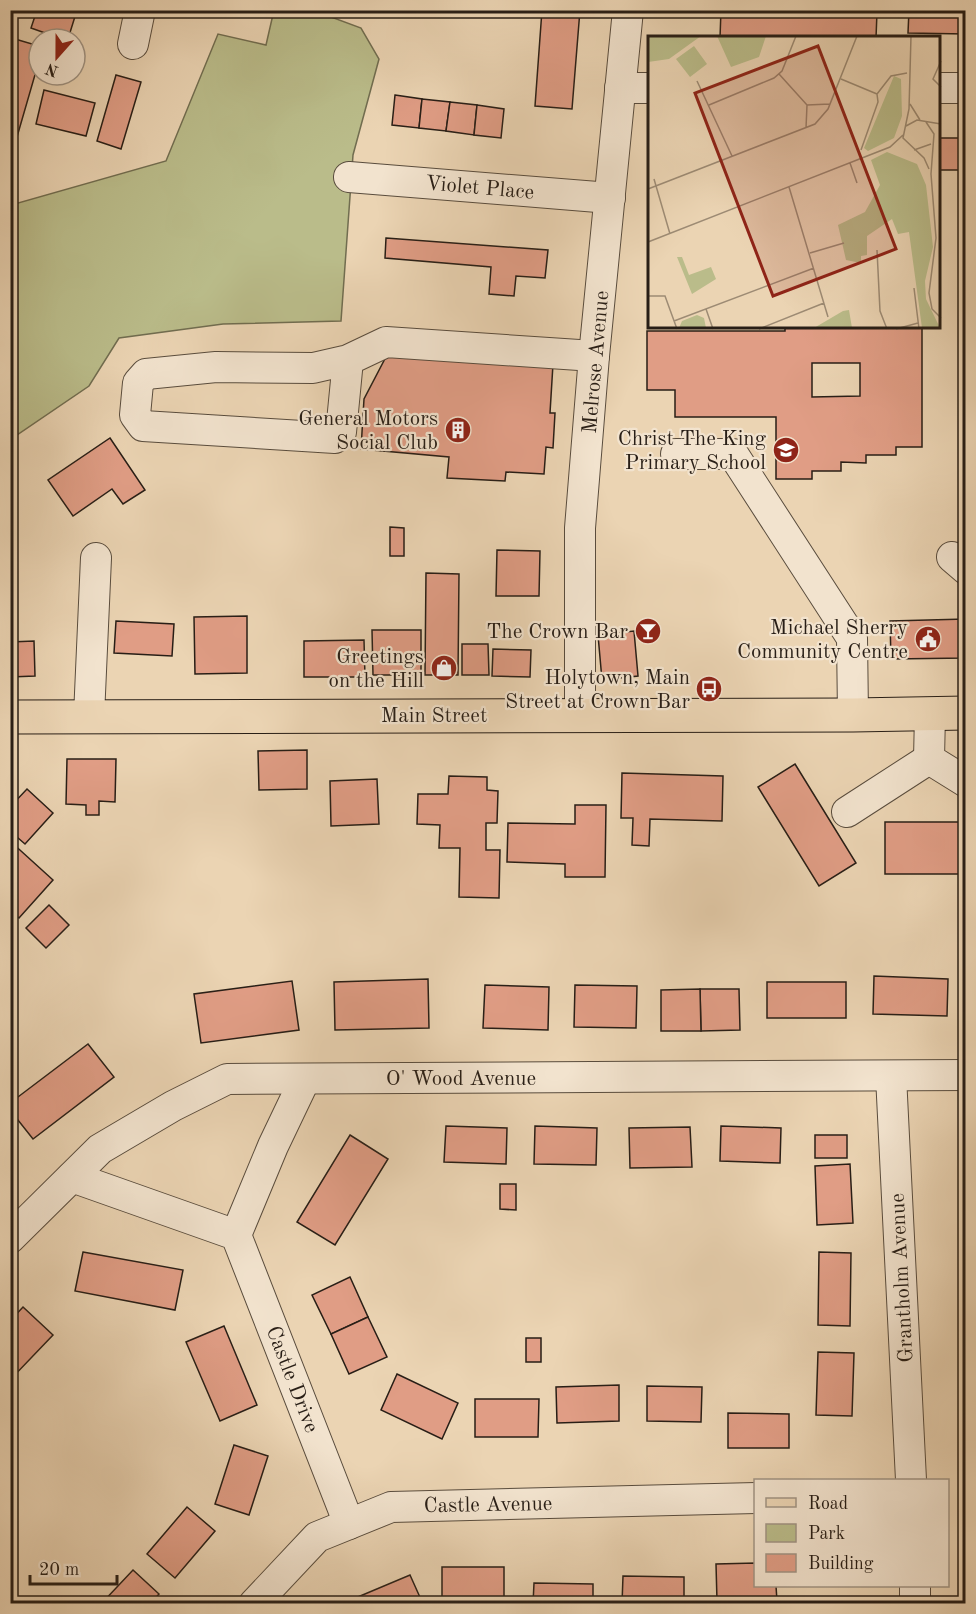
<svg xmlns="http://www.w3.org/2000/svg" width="976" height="1614" viewBox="0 0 976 1614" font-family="'Old Standard TT',serif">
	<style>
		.green { fill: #babc8a; stroke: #716d50; stroke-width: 1.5 }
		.building { fill: #e09d85; stroke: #281e16; stroke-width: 1.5; fill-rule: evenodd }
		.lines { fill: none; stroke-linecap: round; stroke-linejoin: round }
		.minor-casing { stroke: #594c3d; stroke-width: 32 }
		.major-casing { stroke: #281e16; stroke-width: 35 }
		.minor { stroke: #f2e3ce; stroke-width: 30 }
		.major { stroke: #ebd4b3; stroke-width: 33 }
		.labels { text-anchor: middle; stroke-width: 4.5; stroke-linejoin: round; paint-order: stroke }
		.street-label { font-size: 21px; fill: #281e16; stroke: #f2e3ce }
		.poi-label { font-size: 21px; fill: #281e16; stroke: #f2e3ce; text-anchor: end }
		.inset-road { fill: none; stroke: #9d8b74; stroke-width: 1.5 }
		.view { fill: #8f2418; fill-opacity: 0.15; stroke: #8f2418; stroke-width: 3 }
		.inset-edge { fill: none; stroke: #281e16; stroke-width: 3 }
	</style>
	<rect width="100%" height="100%" fill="#ebd4b3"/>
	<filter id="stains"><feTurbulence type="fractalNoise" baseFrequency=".00333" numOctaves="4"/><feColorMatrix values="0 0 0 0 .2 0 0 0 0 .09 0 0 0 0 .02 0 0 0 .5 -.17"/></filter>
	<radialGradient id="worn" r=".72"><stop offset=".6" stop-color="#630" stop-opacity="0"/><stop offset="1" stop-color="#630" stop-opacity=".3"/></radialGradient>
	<path class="green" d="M274,10L315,11L361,28L379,59L353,155L341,321L223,324L119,338L89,386L11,439V205L166,161L218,34L266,45Z"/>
	<g class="building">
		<path d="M37,10H77L68,39H62L31,28Z"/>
		<path d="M542,10H580L572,109L535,106Z"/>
		<path d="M721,10L877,12L876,38H720Z"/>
		<path d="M909,10H966V34L908,33Z"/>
		<path d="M15,39L39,46V61L10,161V53Z"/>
		<path d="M116,75L141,82L121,149L97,141Z"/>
		<path d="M44,90L95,103L86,136L36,124Z"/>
		<path d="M395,95L422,99L419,128L392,125Z"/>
		<path d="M422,99L450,102L446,131L419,128Z"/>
		<path d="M450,102L477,105L474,135L446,131Z"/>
		<path d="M477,105L504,109L501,138L474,135Z"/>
		<rect x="938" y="138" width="28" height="32"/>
		<path d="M386,238L548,250L545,278L516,276L514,296L489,294L491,267L385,258Z"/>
		<path d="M785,327H922V447H896V455H866V463L841,462V471H812V479H776V417H675V390H647V331H785ZM812,363H860V396L812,397Z"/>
		<path d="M388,353L553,364L550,413H555L553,448L546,447L544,474L506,472L505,481L447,478L449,457L361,449L364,399Z"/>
		<path d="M110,438L145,490L123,504L112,489L73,516L48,480Z"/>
		<path d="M390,527L404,528V556H390Z"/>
		<path d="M497,550L540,551L539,596H496Z"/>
		<path d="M426,573L459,574L458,675H425Z"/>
		<path d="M247,616V673L195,674L194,617Z"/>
		<path d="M966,619V658L891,659L890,621Z"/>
		<path d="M116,621L174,624L172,656L114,653Z"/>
		<path d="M372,630H421V675H373Z"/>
		<path d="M634,631L638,676L602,680L598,635Z"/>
		<path d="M364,640L365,677H304V641Z"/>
		<path d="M34,641L35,676L10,677V642Z"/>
		<path d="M462,644H488L489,675H462Z"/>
		<path d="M493,649L531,650L530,677L492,676Z"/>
		<path d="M307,750V789L259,790L258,751Z"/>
		<path d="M67,759H116L115,802L99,801V815H86V805L66,804Z"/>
		<path d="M795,764L856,863L819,886L758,787Z"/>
		<path d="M622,773L723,776L722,821L650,819L649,846L632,845L633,818H621Z"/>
		<path d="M449,776L487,777V790L498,791L497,823H486V850H500L499,898L459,897L460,848H439L440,825L417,824L418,794H448Z"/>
		<path d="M377,779L379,824L331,826L330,781Z"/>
		<path d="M27,789L53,813L25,844L10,831V807Z"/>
		<path d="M575,805H606L605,877H565V864L507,862L508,823L575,824Z"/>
		<rect x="885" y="822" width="81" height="52"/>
		<path d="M10,841L53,880L19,918L10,911Z"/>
		<path d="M49,905L69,925L46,948L26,928Z"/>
		<path d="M874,976L948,979L947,1016L873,1014Z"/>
		<path d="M428,979L429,1028L335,1030L334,982Z"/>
		<path d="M292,981L299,1030L201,1043L194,994Z"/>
		<rect x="767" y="982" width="79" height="36"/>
		<path d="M485,985L549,987L548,1030L483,1028Z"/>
		<path d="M575,985L637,986L636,1028L574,1027Z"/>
		<path d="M700,989H739L740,1030L701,1031Z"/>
		<path d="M700,989L701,1031H661V990Z"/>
		<path d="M88,1044L114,1077L33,1139L10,1110V1103Z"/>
		<path d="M446,1126L507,1128L506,1164L444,1162Z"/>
		<path d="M535,1126L597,1128L596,1165L534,1164Z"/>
		<path d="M721,1126L781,1128L780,1163L720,1161Z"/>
		<path d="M690,1127L692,1167L630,1168L629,1128Z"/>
		<path d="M350,1135L388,1159L335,1245L297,1222Z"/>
		<rect x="815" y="1135" width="32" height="23"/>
		<path d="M962,1161H966V1223H963Z"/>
		<path d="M850,1164L853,1223L817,1225L815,1166Z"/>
		<path d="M500,1184H516V1210L500,1209Z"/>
		<path d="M83,1252L183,1270L175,1310L75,1291Z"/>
		<path d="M819,1252L851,1253L850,1326L818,1325Z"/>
		<path d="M350,1277L368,1317L331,1334L312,1295Z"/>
		<path d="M23,1307L53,1335L10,1380V1321Z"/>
		<path d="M368,1317L387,1357L349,1374L331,1334Z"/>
		<path d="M224,1326L257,1405L220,1421L186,1342Z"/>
		<rect x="526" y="1338" width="15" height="24"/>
		<path d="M818,1352L854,1353L852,1416L816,1415Z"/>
		<path d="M397,1374L458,1403L442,1439L381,1410Z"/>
		<path d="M619,1385V1421L557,1423L556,1387Z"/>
		<path d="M647,1386L702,1387L701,1422L647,1421Z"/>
		<path d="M475,1399H539L538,1437H475Z"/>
		<path d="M728,1413L789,1414V1448H728Z"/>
		<path d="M234,1445L268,1456L249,1515L215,1504Z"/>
		<path d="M187,1507L215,1531L175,1578L147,1554Z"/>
		<path d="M756,1563V1586H776L777,1601H717L716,1564Z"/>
		<rect x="442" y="1567" width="62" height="37"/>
		<path d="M133,1570L159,1594L150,1604H101Z"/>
		<path d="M410,1575L423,1604H354L353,1599Z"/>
		<path d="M623,1576L684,1577V1604H622Z"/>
		<path d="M534,1583L593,1584V1604H533Z"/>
		<path d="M807,1599H845V1604H808Z"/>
	</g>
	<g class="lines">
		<defs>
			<g id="minor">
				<path d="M133,44L140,10"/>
				<path d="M620,88H649"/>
				<path d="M938,88H966"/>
				<path d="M349,177L610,198"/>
				<path d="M348,360L341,432L335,438L143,426L135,415L138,383L146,374L216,367L313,368L348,360L386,342L594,356"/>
				<path d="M676,454H733L852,638L853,715"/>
				<path d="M952,557L966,569"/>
				<path d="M580,714V528L594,356L628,10"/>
				<path d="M930,714L929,759L966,782"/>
				<path d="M89,716L96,558"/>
				<path d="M847,812L929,759"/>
				<path d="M891,1076L911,1480"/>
				<path d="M72,1177L236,1235L349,1524"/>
				<path d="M236,1235L273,1146L305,1079"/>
				<path d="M10,1238L100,1149L173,1106L227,1079L966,1075"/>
				<path d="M915,1586V1604"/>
				<path d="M254,1604L317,1537L391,1507L756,1498"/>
			</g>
			<path id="major" d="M10,717L853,715L966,713"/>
		</defs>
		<use href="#minor" class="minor-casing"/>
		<use href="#major" class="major-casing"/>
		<use href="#minor" class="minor"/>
		<use href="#major" class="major"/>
	</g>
	<defs>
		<symbol id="building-disc" viewBox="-11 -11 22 22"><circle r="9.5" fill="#8f2418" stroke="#f2e3ce"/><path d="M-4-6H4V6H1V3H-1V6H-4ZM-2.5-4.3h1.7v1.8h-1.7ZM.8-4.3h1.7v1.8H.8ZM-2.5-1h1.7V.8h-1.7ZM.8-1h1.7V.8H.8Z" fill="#fff"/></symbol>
		<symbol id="school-disc" viewBox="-11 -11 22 22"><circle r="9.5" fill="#8f2418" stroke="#f2e3ce"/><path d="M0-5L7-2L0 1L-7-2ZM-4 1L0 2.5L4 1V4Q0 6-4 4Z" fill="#fff"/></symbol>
		<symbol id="bar-disc" viewBox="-11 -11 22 22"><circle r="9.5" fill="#8f2418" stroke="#f2e3ce"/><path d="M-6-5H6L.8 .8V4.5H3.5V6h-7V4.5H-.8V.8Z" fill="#fff"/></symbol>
		<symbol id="civic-disc" viewBox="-11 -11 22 22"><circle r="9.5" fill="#8f2418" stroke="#f2e3ce"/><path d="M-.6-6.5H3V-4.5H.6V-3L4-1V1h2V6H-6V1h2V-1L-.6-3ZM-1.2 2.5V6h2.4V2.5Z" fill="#fff"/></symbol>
		<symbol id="shop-disc" viewBox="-11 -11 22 22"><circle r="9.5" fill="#8f2418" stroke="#f2e3ce"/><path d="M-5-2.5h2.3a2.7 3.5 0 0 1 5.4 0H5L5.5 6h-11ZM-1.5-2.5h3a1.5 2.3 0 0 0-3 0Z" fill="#fff"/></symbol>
		<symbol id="bus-disc" viewBox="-11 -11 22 22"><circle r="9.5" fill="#8f2418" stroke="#f2e3ce"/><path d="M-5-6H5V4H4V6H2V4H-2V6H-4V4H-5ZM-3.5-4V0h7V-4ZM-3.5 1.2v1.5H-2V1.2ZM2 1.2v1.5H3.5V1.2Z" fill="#fff"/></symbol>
	</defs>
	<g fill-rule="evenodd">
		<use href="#building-disc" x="443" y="415" width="30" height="30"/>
		<use href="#school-disc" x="771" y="435" width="30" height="30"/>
		<use href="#bar-disc" x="633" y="616" width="30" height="30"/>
		<use href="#civic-disc" x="913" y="624" width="30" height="30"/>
		<use href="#shop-disc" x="429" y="653" width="30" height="30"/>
		<use href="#bus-disc" x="694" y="674" width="30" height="30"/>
	</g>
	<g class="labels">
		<g class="street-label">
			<text transform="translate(480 187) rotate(5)" y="7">Violet Place</text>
			<text transform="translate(595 362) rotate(-85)" y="7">Melrose Avenue</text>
			<text x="434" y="722">Main Street</text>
			<text x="461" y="1085">O' Wood Avenue</text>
			<text transform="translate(901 1278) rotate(-93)" y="7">Grantholm Avenue</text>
			<text transform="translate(293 1379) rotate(69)" y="7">Castle Drive</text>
			<text transform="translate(488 1504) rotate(-1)" y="7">Castle Avenue</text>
		</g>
		<g class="poi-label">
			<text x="438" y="425">General Motors<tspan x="438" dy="24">Social Club</tspan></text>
			<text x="766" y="445">Christ The King<tspan x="766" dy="24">Primary School</tspan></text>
			<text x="908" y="634">Michael Sherry<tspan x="908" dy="24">Community Centre</tspan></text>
			<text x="628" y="638">The Crown Bar</text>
			<text x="424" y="663">Greetings<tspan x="424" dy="24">on the Hill</tspan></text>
			<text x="690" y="684">Holytown, Main<tspan x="690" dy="24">Street at Crown Bar</tspan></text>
		</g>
	</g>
	<g transform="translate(648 36)">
		<rect width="292" height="292" fill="#ebd4b3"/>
		<path d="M0,0H53L21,23L0,26ZM69,0H118L111,21L83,31ZM46,10L59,28L42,41L28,23ZM246,40L253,43L254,80L246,102L220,115L216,112ZM239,116L269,128L278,149L285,211L277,245L278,263L292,292H274L261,196L250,198L244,183L219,200V219L213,220V227L198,224L190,189L217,176L232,149L223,124ZM29,221H34L41,239L63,231L68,243L44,258ZM201,274L204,292H166L195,275ZM49,279L56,282L58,292H31L34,285Z" fill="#babc8a"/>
		<path class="inset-road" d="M263,0L261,73L255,102L276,122L281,133M293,25L285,43L293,51M131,38L159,69L182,68M193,43L229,58M49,45L84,120M262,68L272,84M61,69L126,42L134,35L148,0M278,86L286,98L283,138L288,202L281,257L284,273L293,282M258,90L269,84L293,88M158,92L159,69M213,114L230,66L229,58L243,40L259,37M266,114L283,108M202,127L209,147M6,143L22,198M141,151L180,281M0,153L167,88L180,73L209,0M0,206L242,111L255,99M229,214L232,275L239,293M162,217L196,207M266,252L271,293M0,260H17L29,293M58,273L65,293M26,285L166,232M111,293L176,267M248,293L270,287"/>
		<path class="view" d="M170,10L248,213L125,260L47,57Z"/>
		<rect width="292" height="292" class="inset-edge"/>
	</g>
	<rect width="976" height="1614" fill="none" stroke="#ebd4b3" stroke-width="36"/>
	<rect x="12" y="12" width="952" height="1590" fill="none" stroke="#281e16" stroke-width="3"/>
	<rect x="18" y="18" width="940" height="1578" fill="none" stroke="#281e16" stroke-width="1.5"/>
	<rect x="754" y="1479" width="195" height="108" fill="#f2e3ce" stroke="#a19484" stroke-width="1.5"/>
	<rect x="766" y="1498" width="30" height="9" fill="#ebd4b3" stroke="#a19484" stroke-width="1.5"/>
	<text x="808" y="1509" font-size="18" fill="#281e16">Road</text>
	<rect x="766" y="1524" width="30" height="18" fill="#babc8a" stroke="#a19484" stroke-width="1.5"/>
	<text x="808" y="1539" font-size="18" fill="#281e16">Park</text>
	<rect x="766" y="1554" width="30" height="18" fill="#e09d85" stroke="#a19484" stroke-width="1.5"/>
	<text x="808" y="1569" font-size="18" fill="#281e16">Building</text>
	<g transform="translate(57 57) rotate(201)"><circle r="28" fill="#f2e3ce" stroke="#a19484" stroke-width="1.5"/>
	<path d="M0-4.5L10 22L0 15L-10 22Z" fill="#8f2418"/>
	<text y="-9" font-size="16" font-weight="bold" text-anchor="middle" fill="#281e16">N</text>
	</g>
	<path d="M30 1575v9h87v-9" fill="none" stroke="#281e16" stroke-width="3"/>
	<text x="39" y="1575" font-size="18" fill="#281e16" stroke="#f2e3ce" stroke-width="4.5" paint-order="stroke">20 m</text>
	<rect width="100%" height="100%" filter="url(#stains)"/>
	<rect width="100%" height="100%" fill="url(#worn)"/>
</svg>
